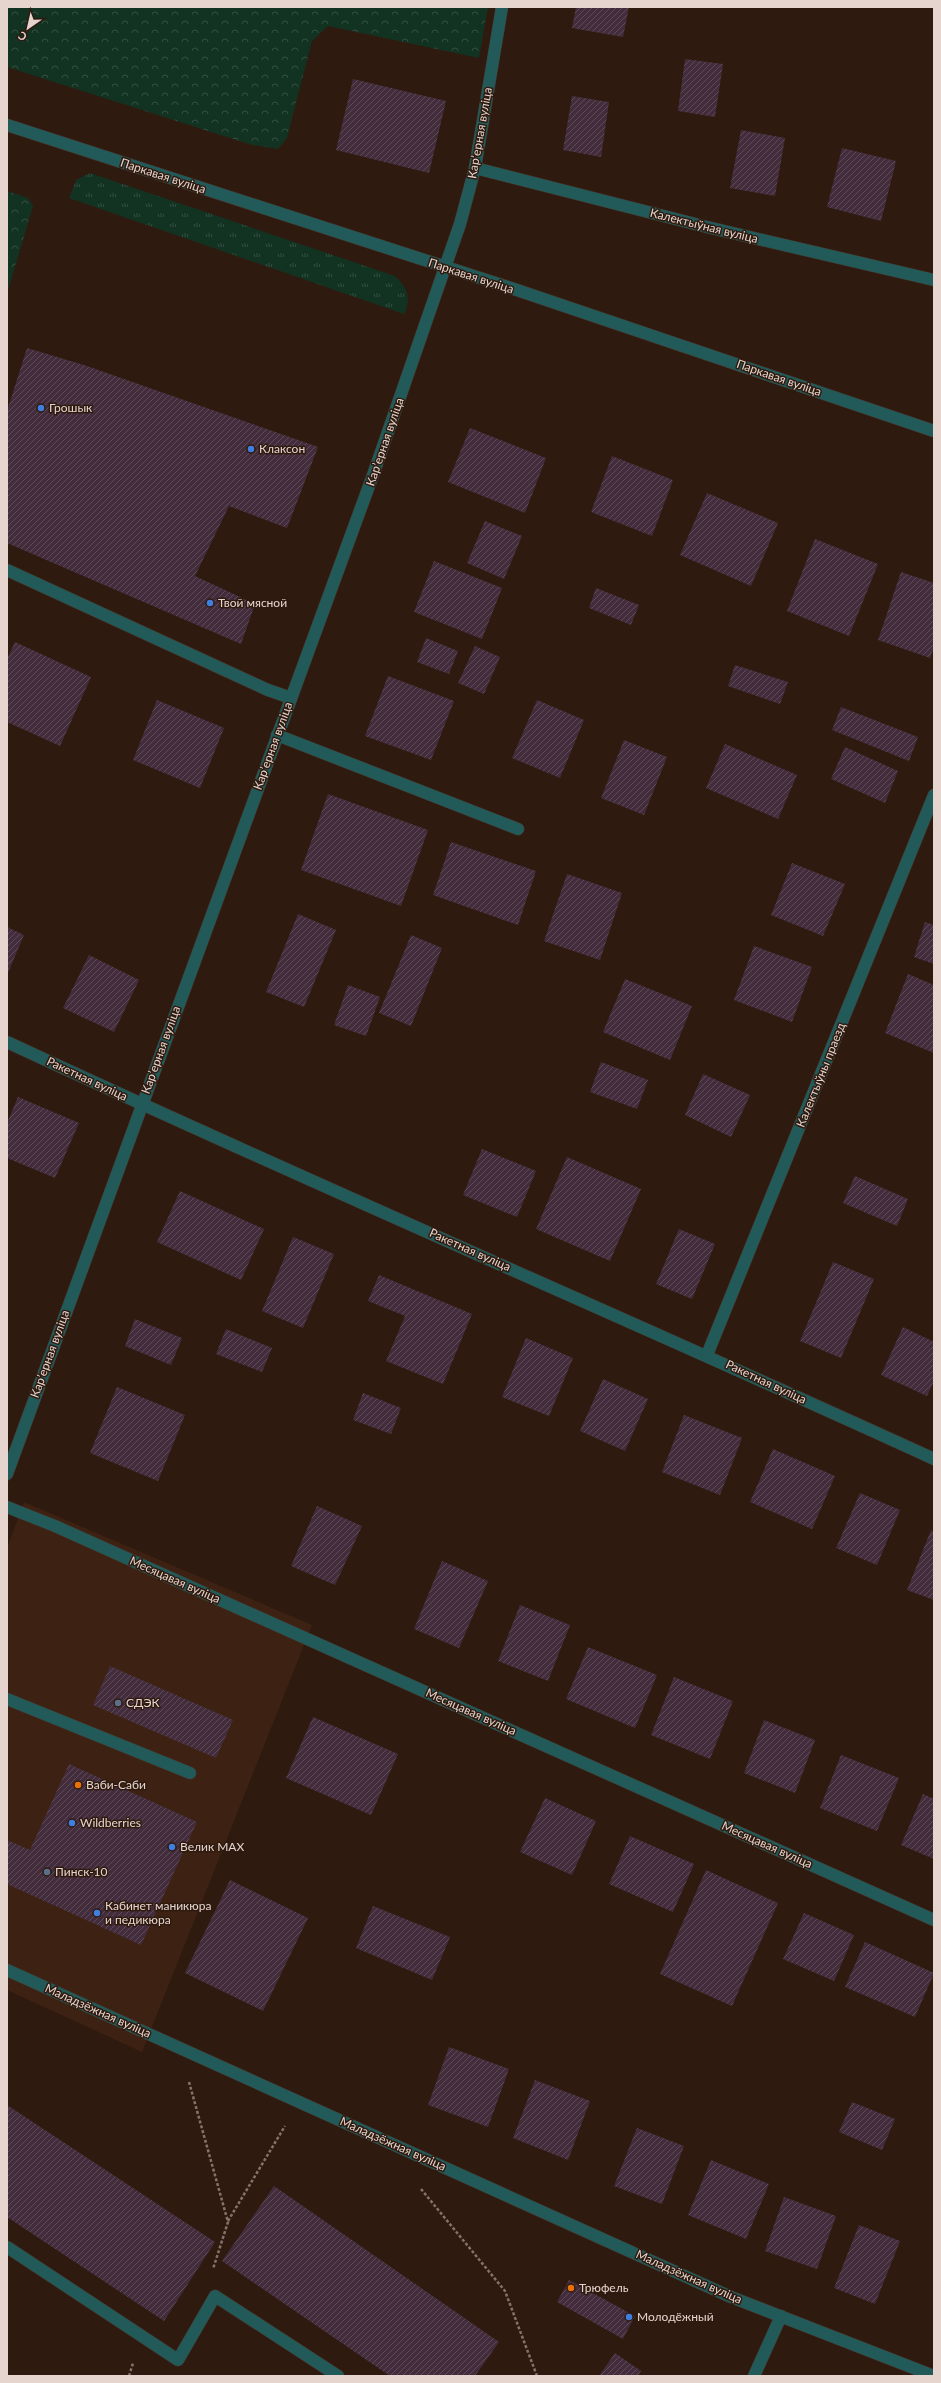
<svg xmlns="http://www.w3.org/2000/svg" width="941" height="2383" viewBox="0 0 941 2383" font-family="Lato,sans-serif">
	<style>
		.built { fill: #3d2112 }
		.grass { fill: url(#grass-tufts) }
		.forest { fill: url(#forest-crowns) }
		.building { fill: url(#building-hatch) }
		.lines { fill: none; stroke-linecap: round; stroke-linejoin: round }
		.minor-casing { stroke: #48342a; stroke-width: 13 }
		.path { stroke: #85736a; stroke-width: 2.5; stroke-dasharray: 3 2; stroke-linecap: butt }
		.minor { stroke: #215a59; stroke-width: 12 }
		.shop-dot { fill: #3f7fe0; stroke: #2f1a0f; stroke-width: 1.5 }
		.service-dot { fill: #5c6f8a; stroke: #2f1a0f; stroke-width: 1.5 }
		.food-dot { fill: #e8710a; stroke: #2f1a0f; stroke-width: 1.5 }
		.labels { text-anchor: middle; stroke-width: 3; stroke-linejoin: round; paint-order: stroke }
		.street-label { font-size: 12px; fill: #e5d5ce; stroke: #2f1a0f }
		.poi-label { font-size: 12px; fill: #e5d5ce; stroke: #2f1a0f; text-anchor: start }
	</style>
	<defs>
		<pattern id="grass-tufts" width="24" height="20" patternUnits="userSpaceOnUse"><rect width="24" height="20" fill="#123222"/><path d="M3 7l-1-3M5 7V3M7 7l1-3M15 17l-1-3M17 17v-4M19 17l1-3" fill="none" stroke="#344f41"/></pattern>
		<pattern id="forest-crowns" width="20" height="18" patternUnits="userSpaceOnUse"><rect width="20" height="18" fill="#123222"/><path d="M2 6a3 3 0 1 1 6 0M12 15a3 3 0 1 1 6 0" fill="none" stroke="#344f41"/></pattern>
		<pattern id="building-hatch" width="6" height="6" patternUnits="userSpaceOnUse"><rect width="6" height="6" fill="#432d3d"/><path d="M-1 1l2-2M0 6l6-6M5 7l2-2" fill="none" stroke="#5e4b58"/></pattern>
	</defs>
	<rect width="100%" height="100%" fill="#2f1a0f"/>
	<path class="built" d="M24,1502L312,1625L142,2052L7,1990V1548Z"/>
	<path class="grass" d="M90,173L395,276C407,287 412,299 404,314L69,198L76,180Z"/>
	<g class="forest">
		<path d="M7,7H488L479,58L328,26L312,41L287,138L278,149L252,145L7,67Z"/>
		<path d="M7,191L28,198L33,206L7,294Z"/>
	</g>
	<g class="building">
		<path d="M576,7H629L623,37L572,28Z"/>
		<path d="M685,59L723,64L715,117L678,111Z"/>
		<path d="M353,79L446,101L429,173L336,150Z"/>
		<path d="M572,96L609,102L601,157L563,150Z"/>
		<path d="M741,130L785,138L775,196L730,188Z"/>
		<path d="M842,148L896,161L881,221L827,207Z"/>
		<path d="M27,348L84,365L318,447L287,528L229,506L195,576L255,604L241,644L7,543V411Z"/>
		<path d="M470,428L546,458L525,513L448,482Z"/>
		<path d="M612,456L673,480L652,536L591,512Z"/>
		<path d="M707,493L778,523L751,586L680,555Z"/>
		<path d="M485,521L522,536L504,579L467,563Z"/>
		<path d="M815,539L878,564L849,636L787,611Z"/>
		<path d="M434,561L502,588L482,639L414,612Z"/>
		<path d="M901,572L934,583V647L930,658L878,640Z"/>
		<path d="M596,588L639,605L631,625L589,608Z"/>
		<path d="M426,638L458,651L449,674L417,662Z"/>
		<path d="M15,642L91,677L60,746L7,722V659Z"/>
		<path d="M475,646L500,657L484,694L458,683Z"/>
		<path d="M735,665L788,682L780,704L728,686Z"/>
		<path d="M388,676L454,701L431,760L365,736Z"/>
		<path d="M157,700L224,728L200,788L133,760Z"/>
		<path d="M537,700L584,720L560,778L512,758Z"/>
		<path d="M841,707L918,737L909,761L832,730Z"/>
		<path d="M624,740L667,757L644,815L601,798Z"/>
		<path d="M725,744L797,775L778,819L706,788Z"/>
		<path d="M845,747L898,771L885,803L831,779Z"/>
		<path d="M328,794L428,830L401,906L301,870Z"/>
		<path d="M451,842L536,871L518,925L433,895Z"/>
		<path d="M792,863L845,884L823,936L771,915Z"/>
		<path d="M567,874L622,893L600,960L544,941Z"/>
		<path d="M298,914L336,930L304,1007L266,992Z"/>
		<path d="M925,922L934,925V964L914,957Z"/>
		<path d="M7,927L24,935L7,975Z"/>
		<path d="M411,935L442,948L411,1026L379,1013Z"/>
		<path d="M754,946L812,967L792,1022L734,1000Z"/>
		<path d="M89,955L139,980L114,1032L63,1008Z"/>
		<path d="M908,974L934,985V1053L885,1033Z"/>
		<path d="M625,979L692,1006L670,1060L603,1032Z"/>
		<path d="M348,985L380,997L366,1036L334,1025Z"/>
		<path d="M601,1062L648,1080L637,1109L590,1092Z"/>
		<path d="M703,1074L750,1095L731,1137L685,1115Z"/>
		<path d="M18,1097L79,1123L55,1178L7,1158V1123Z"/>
		<path d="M482,1149L536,1171L517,1217L463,1195Z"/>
		<path d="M567,1157L641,1189L610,1261L536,1229Z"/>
		<path d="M855,1176L908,1199L897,1226L843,1203Z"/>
		<path d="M180,1191L264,1229L241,1280L157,1242Z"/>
		<path d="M679,1229L715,1244L692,1299L656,1284Z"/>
		<path d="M293,1237L334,1254L303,1328L262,1311Z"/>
		<path d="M833,1262L874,1279L841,1358L800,1341Z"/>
		<path d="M379,1275L472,1314L443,1384L386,1361L405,1316L368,1301Z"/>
		<path d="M135,1319L182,1338L171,1365L125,1346Z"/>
		<path d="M903,1327L934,1342V1381L927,1396L881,1375Z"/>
		<path d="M226,1329L272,1348L262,1372L216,1354Z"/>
		<path d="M526,1338L573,1358L549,1416L502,1397Z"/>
		<path d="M603,1379L648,1399L625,1451L580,1431Z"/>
		<path d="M117,1387L185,1415L158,1481L90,1453Z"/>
		<path d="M363,1393L401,1408L391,1434L353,1420Z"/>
		<path d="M684,1415L742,1438L720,1495L662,1472Z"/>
		<path d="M773,1449L835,1476L812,1529L750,1502Z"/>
		<path d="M860,1493L900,1510L877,1565L836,1548Z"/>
		<path d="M317,1506L362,1526L335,1585L291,1566Z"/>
		<path d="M931,1530L934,1532V1600L907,1590Z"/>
		<path d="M442,1561L488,1581L459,1648L414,1629Z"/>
		<path d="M520,1605L570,1625L548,1681L498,1661Z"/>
		<path d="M588,1647L657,1675L635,1728L566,1699Z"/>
		<path d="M110,1666L233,1720L216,1758L93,1705Z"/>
		<path d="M674,1677L733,1701L710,1759L651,1735Z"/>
		<path d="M313,1717L398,1754L371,1815L286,1778Z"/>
		<path d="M764,1720L815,1740L795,1793L744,1773Z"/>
		<path d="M841,1755L899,1778L877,1831L820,1808Z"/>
		<path d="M69,1764L197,1822L141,1945L7,1884V1840L30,1850Z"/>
		<path d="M923,1794L934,1799V1859L901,1845Z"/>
		<path d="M545,1798L596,1821L572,1875L520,1852Z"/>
		<path d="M630,1836L694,1864L673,1912L609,1884Z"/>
		<path d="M706,1870L778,1903L732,2006L660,1974Z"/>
		<path d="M230,1880L308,1918L263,2011L185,1973Z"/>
		<path d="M373,1906L450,1937L432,1980L356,1948Z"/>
		<path d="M804,1913L854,1935L834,1981L783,1959Z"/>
		<path d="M865,1942L934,1973L915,2017L845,1987Z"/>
		<path d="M449,2047L509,2069L488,2127L428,2105Z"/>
		<path d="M535,2080L590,2101L568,2160L513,2138Z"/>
		<path d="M852,2102L895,2119L882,2150L839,2132Z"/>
		<path d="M7,2105L215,2242L164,2321L7,2217Z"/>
		<path d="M637,2128L684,2146L662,2204L614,2186Z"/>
		<path d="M711,2160L769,2184L746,2239L688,2215Z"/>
		<path d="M274,2186L499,2342L475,2376H390L222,2261Z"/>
		<path d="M784,2197L836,2216L817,2269L765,2251Z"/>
		<path d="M859,2225L900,2241L875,2304L834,2288Z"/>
		<path d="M569,2280L635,2316L623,2339L557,2302Z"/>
		<path d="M615,2353L641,2371L638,2376H599Z"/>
	</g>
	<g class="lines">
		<defs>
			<g id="minor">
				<path d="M7,125L514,289L934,431"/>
				<path d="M475,168L707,227L934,280"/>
				<path d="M7,570L268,690L291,698"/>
				<path d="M277,735L518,829"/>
				<path d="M7,1042C314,1185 626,1318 934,1459"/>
				<path d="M707,1355L934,795"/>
				<path d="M7,1474L373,475L460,224L475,168L502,7"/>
				<path d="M7,1507L55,1526L934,1920"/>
				<path d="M7,1699L190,1773"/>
				<path d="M7,1970L731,2297L934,2376"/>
				<path d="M7,2247L178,2360L215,2296L338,2376"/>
				<path d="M754,2376L781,2316"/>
			</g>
		</defs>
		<use href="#minor" class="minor-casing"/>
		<g class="path">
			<path d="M189,2082L228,2222L213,2269"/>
			<path d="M421,2189L505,2291L537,2376"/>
			<path d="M228,2221L285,2126"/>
			<path d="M129,2376L133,2363"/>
		</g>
		<use href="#minor" class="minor"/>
	</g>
	<g class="shop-dot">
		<circle cx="41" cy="408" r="4"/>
		<circle cx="251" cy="449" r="4"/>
		<circle cx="210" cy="603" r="4"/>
		<circle cx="72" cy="1823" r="4"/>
		<circle cx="172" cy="1847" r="4"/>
		<circle cx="97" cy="1913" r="4"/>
		<circle cx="629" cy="2317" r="4"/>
	</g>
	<g class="service-dot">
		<circle cx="118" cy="1703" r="4"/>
		<circle cx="47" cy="1872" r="4"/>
	</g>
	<g class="food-dot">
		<circle cx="78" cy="1785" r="4"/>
		<circle cx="571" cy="2288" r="4"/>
	</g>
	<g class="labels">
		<g class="street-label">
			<text transform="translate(480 133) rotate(-80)" y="4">Карʼерная вуліца</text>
			<text transform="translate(163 176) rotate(18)" y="4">Паркавая вуліца</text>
			<text transform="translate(704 226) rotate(14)" y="4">Калектыўная вуліца</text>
			<text transform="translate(471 276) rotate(18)" y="4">Паркавая вуліца</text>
			<text transform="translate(779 378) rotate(19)" y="4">Паркавая вуліца</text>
			<text transform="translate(385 442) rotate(-71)" y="4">Карʼерная вуліца</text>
			<text transform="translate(273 746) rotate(-70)" y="4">Карʼерная вуліца</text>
			<text transform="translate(161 1050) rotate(-70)" y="4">Карʼерная вуліца</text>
			<text transform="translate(821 1075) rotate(-68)" y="4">Калектыўны праезд</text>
			<text transform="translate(87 1079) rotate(25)" y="4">Ракетная вуліца</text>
			<text transform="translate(470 1250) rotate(24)" y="4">Ракетная вуліца</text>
			<text transform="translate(50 1354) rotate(-70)" y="4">Карʼерная вуліца</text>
			<text transform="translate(766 1382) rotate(25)" y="4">Ракетная вуліца</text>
			<text transform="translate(175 1580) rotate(24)" y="4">Месяцавая вуліца</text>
			<text transform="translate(471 1712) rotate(24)" y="4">Месяцавая вуліца</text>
			<text transform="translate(767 1845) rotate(24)" y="4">Месяцавая вуліца</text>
			<text transform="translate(98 2011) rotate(24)" y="4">Маладзёжная вуліца</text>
			<text transform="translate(393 2144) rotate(24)" y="4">Маладзёжная вуліца</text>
			<text transform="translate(689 2277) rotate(24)" y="4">Маладзёжная вуліца</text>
		</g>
		<g class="poi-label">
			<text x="49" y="412">Грошык</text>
			<text x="259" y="453">Клаксон</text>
			<text x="218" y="607">Твой мясной</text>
			<text x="126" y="1707">СДЭК</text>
			<text x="86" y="1789">Ваби-Саби</text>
			<text x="80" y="1827">Wildberries</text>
			<text x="180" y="1851">Велик МАХ</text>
			<text x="55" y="1876">Пинск-10</text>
			<text x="105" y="1910">Кабинет маникюра<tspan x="105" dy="14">и педикюра</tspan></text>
			<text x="579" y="2292">Трюфель</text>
			<text x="637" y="2321">Молодёжный</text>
		</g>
	</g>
	<rect width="941" height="2383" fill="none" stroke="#e5d5ce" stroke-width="16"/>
	<g transform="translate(28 28) rotate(214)" stroke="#2f1a0f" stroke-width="3" paint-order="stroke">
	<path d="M0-3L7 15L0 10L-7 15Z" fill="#e5d5ce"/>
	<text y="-6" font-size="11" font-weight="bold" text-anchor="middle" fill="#e5d5ce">С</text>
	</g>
</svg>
